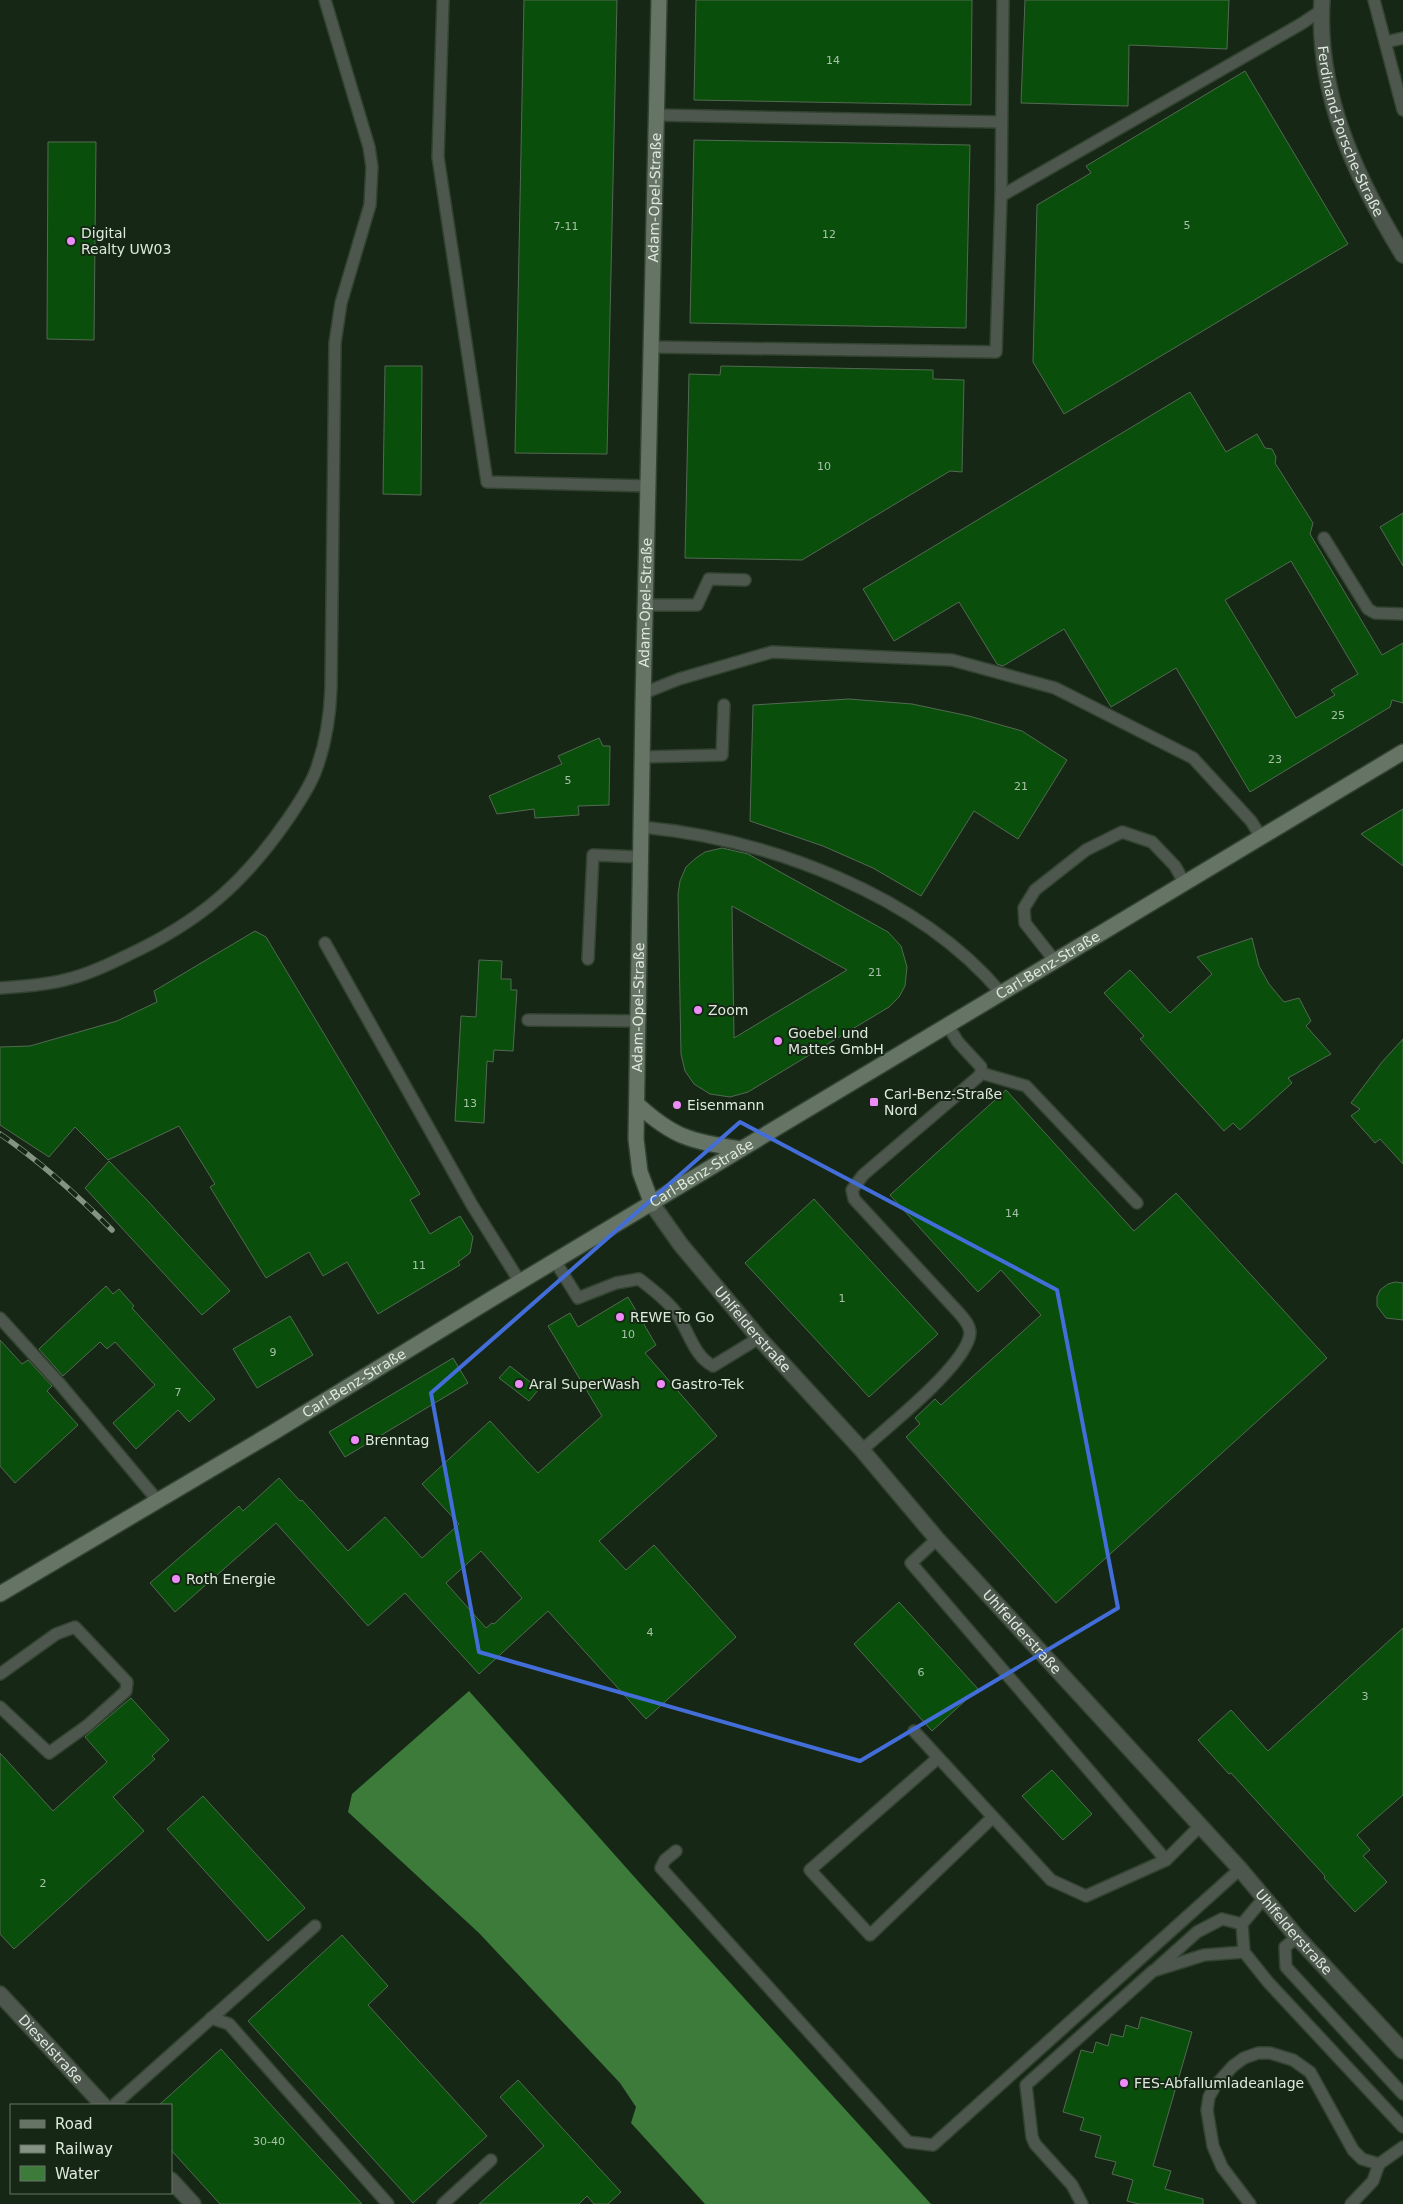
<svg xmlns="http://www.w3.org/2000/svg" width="1403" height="2204" viewBox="0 0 1403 2204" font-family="'DejaVu Sans',sans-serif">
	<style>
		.water { fill: #3d7b3b }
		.building { fill: #094e0b; stroke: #546953; fill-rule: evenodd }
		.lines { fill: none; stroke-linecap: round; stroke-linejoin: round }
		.lane-casing { stroke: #324331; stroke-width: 14 }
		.street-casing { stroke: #324331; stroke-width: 18 }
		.secondary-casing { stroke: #324331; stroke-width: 18 }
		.lane { stroke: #4e574d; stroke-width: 11 }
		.street { stroke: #4e574d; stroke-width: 15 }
		.secondary { stroke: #657464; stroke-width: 15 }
		.rail-casing { stroke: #849383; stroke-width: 5.5 }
		.rail { stroke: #162815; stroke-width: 4; stroke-dasharray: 11; stroke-linecap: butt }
		.marked { fill: none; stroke: #436dd9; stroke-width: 4; stroke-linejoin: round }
		.poi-dot { fill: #ed8cf9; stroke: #162815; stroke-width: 2 }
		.labels { text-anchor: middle; stroke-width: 4; stroke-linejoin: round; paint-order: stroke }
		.number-label { font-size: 11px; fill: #a8c2a8 }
		.street-label { font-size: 14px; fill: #dde9dc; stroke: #162815 }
		.poi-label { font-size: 14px; fill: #dde9dc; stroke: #162815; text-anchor: start }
	</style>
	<rect width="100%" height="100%" fill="#162815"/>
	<path class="water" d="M469,1691L646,1890L931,2204H705L631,2123L636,2107L620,2083L479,1933L348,1812L352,1794Z"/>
	<g class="building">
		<path d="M524,0H617L607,454L515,453Z"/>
		<path d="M696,0H972L971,105L694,100Z"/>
		<path d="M1025,0H1229L1227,49L1129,45L1128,106L1021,103Z"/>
		<path d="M1245,71L1348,244L1064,414L1033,362L1037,205L1091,173L1086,166Z"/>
		<path d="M694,140L970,145L966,328L690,323Z"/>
		<path d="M48,142H96L94,340L47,339Z"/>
		<path d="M385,366H422L421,495L383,494Z"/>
		<path d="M721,366L933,370V379L964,380L962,472L950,471L802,560L685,558L689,374L720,375Z"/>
		<path d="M1190,392L1226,452L1257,434L1265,448L1272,449L1276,457L1275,463L1313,523L1310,534L1382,655L1403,643V703L1392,700L1390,707L1250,792L1176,668L1111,707L1064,629L1003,666L997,664L959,602L894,641L863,589ZM1291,561L1358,674L1331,690L1335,695L1296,718L1225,600Z"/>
		<path d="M1403,513V566L1380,527Z"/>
		<path d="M849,699L912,704L969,716L1022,731L1067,760L1018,839L974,811L921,896L873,868L823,846L750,821L753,705Z"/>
		<path d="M599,738L603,746H610L609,805L578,806L579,815L535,818L534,809L497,814L489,796L562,764L558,756Z"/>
		<path d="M1403,809V866L1361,834Z"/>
		<path d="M722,848L748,854L888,932L901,946L907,967L905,986L899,997L889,1007L748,1092L730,1097L710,1094L694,1084L685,1071L681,1054L678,894L680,881L686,867L696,858L705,852ZM732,906L847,970L734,1038Z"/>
		<path d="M255,931L266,937L420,1194L410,1200L430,1234L460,1216L473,1237L470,1253L458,1262L460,1265L378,1314L347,1262L323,1276L309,1252L266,1278L210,1187L215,1184L179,1126L108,1160L75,1127L49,1157L0,1125V1047L30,1046L117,1021L157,1002L154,991Z"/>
		<path d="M1252,938L1259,966L1269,984L1284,1002L1299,998L1311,1021L1306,1026L1331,1054L1288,1078L1292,1083L1240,1130L1233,1123L1224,1131L1140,1039L1144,1036L1104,993L1130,970L1170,1013L1212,974L1197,957Z"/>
		<path d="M479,960L502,961L501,979H511V990H517L513,1051L494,1050L493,1062L487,1061L484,1123L455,1121L461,1016L476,1017Z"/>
		<path d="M1403,1039V1164L1380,1139L1375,1143L1351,1116L1360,1109L1351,1103L1382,1062Z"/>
		<path d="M1006,1090L1134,1231L1176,1193L1327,1358L1056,1603L906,1437L920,1424L915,1418L935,1399L941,1405L1041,1315L1001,1270L978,1292L890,1195Z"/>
		<path d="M109,1161L147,1200L230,1291L202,1315L85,1188Z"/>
		<path d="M814,1199L938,1334L869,1397L745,1263Z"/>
		<path d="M1395,1282L1403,1283V1320L1386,1318L1377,1306V1297L1380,1290L1388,1284Z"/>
		<path d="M106,1286L113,1294L119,1289L134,1306L132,1308L215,1399L189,1422L178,1410L136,1449L113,1423L155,1385L115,1342L107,1349L100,1342L63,1376L39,1349Z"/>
		<path d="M628,1297L656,1345L645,1353L717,1436L599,1541L626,1570L654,1545L736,1637L646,1719L548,1611L479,1674L405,1593L368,1626L276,1523L175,1612L150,1583L239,1506L243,1511L279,1478L300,1501L302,1500L348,1551L385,1517L422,1558L459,1524L422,1484L490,1421L538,1473L602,1416L548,1326L570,1313L578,1327ZM481,1551L522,1598L494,1624L492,1623L486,1628L446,1583Z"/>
		<path d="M290,1316L313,1355L257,1388L233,1349Z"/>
		<path d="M0,1340L22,1364L28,1360L52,1386L47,1391L78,1425L15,1483L0,1466Z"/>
		<path d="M453,1358L468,1383L345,1457L329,1432Z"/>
		<path d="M510,1366L539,1389L529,1401L499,1378Z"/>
		<path d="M899,1602L978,1689L932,1731L854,1644Z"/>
		<path d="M1403,1628V1795L1357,1835L1370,1850L1363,1856L1387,1882L1355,1912L1324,1878L1325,1876L1231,1773L1229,1774L1198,1740L1231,1710L1268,1751Z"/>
		<path d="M131,1698L169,1740L152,1756L155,1759L113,1797L144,1831L14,1949L0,1934V1753L53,1811L107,1762L85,1737Z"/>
		<path d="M1052,1770L1092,1814L1063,1840L1022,1796Z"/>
		<path d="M203,1796L305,1908L268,1941L167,1829Z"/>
		<path d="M342,1935L388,1986L368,2005L487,2136L413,2203L248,2021Z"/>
		<path d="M1141,2017L1192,2032L1153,2166L1171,2171L1165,2189L1203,2199V2204H1139L1127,2201L1133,2180L1112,2174L1116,2162L1095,2157L1101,2136L1080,2130L1084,2118L1063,2112L1081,2050L1093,2053L1096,2042L1108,2046L1111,2034L1123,2037L1126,2025L1138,2029Z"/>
		<path d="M221,2049L272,2106L362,2204H220L171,2150V2105H159Z"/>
		<path d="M518,2080L621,2192L608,2204H594L587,2196L579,2204H479L544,2146L500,2097Z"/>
	</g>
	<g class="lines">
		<defs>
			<g id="lane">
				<path d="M443,0L438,157L487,482L649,486"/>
				<path d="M1374,0L1403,110"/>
				<path d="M1386,42L1403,38"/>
				<path d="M657,115L1001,122"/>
				<path d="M1001,196L1301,24L1322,10"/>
				<path d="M652,347L996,352L1001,196L1003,0"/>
				<path d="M1324,538L1368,609L1375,613L1403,614"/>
				<path d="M646,605H697L709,579L745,580"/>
				<path d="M644,693L679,679L772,652L952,660L1055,688L1193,758L1251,821L1261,837"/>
				<path d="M642,757L722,755L724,705"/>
				<path d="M642,827C768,839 918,894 1001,993"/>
				<path d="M325,943L472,1205L520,1282"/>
				<path d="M588,959L593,855L641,857"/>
				<path d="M1055,961L1025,923L1024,908L1035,890L1086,850L1122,832L1152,842L1175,866L1185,884"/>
				<path d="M0,988C24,986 48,985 72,978C91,973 110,964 128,955C199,922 243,884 288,819C298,804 310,787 316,770C326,743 330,717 331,688L335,343L341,303L370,205L372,167L369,147L325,0"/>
				<path d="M528,1020L638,1021"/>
				<path d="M981,1073L1026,1086L1137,1203"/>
				<path d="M555,1261L578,1298L616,1283L639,1279C651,1288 664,1298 674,1310C688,1327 692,1355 713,1366L759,1338"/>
				<path d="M0,1318L60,1384L158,1501"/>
				<path d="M862,1450C886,1428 968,1364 970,1333C970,1325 964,1319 959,1313L854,1199L852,1190L863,1175L978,1077L981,1073V1067L958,1042L948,1026"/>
				<path d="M937,1539L911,1563L1166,1860L1199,1827"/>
				<path d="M0,1674L56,1634L75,1627L127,1682L126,1691L88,1725L49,1753L0,1707"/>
				<path d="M914,1731L1051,1880L1086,1896L1166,1860"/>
				<path d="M938,1758L810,1870L870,1935L993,1817"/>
				<path d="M676,1851L665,1860L661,1868L908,2142L933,2145L1240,1869"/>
				<path d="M1264,1898L1242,1924L1244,1952L1268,1982L1403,2127"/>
				<path d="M1297,1937L1285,1947L1286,1967L1403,2094"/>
				<path d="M1157,1968L1197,1932L1222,1919L1242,1924"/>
				<path d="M211,2018L229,2024L388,2204"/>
				<path d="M114,2105L315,1926"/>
				<path d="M443,2204L491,2160"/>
				<path d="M1082,2204L1072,2185L1035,2144L1032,2137L1026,2085L1153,1971L1204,1955L1244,1952"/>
				<path d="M1250,2204L1222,2167L1213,2146L1207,2110L1209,2097L1215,2086L1233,2066L1244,2058L1258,2053H1270L1293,2060L1310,2072L1353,2150L1362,2159L1379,2164L1403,2147"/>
				<path d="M1351,2204L1373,2181L1379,2164"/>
			</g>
			<g id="street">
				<path id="s1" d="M1322,0C1316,93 1356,178 1403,255"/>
				<path id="s2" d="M652,1204L681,1245L759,1338L862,1450L937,1539L1240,1869L1297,1937L1403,2051"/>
				<path id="s3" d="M0,1994L103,2105"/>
				<path d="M171,2180L193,2204"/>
			</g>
			<g id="secondary">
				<path d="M637,1104C675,1139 692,1141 741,1149"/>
				<path id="s4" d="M652,1204L640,1172L636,1139L643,703L659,0"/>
				<path id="s5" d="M0,1594L274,1432L493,1298L1403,752"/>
			</g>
		</defs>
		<use href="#lane" class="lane-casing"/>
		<use href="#street" class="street-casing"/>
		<use href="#secondary" class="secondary-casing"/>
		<use href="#lane" class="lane"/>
		<use href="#street" class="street"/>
		<use href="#secondary" class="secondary"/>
		<defs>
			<path id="rail" d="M0,1134C41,1162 77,1195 112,1230"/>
		</defs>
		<use href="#rail" class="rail-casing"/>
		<use href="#rail" class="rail"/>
	</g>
	<path class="marked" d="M740,1122L1057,1290L1118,1608L860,1761L479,1652L431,1393Z"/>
	<g class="poi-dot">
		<circle cx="71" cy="241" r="5"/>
		<circle cx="698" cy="1010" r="5"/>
		<circle cx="778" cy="1041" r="5"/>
		<rect x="869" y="1097" width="10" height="10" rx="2.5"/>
		<circle cx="677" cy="1105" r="5"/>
		<circle cx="620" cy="1317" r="5"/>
		<circle cx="519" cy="1384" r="5"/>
		<circle cx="661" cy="1384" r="5"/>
		<circle cx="355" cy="1440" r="5"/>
		<circle cx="176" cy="1579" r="5"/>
		<circle cx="1124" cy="2083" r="5"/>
	</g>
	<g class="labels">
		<g class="number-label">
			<text x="833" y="64">14</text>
			<text x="1187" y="229">5</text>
			<text x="566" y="230">7-11</text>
			<text x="829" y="238">12</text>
			<text x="824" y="470">10</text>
			<text x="1338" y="719">25</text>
			<text x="1275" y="763">23</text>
			<text x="568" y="784">5</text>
			<text x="1021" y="790">21</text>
			<text x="875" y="976">21</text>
			<text x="470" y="1107">13</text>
			<text x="1012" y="1217">14</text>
			<text x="419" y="1269">11</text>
			<text x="842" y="1302">1</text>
			<text x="628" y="1338">10</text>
			<text x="273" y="1356">9</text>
			<text x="178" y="1396">7</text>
			<text x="650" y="1636">4</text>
			<text x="921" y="1676">6</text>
			<text x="1365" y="1700">3</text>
			<text x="43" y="1887">2</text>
			<text x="269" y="2145">30-40</text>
		</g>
		<g class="street-label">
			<text dy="5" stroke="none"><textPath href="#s1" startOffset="136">Ferdinand-Porsche-Straße</textPath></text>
			<text dy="5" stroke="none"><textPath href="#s4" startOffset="1009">Adam-Opel-Straße</textPath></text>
			<text dy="5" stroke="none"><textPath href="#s4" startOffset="604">Adam-Opel-Straße</textPath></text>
			<text dy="5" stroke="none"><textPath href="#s5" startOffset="1222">Carl-Benz-Straße</textPath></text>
			<text dy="5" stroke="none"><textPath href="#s4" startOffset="199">Adam-Opel-Straße</textPath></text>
			<text dy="5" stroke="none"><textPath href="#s5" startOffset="818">Carl-Benz-Straße</textPath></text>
			<text dy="5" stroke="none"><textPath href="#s2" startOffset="161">Uhlfelderstraße</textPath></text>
			<text dy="5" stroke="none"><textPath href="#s5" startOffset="412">Carl-Benz-Straße</textPath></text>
			<text dy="5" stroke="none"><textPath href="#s2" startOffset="566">Uhlfelderstraße</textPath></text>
			<text dy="5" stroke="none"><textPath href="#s2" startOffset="971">Uhlfelderstraße</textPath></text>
			<text dy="5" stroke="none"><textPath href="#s3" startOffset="75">Dieselstraße</textPath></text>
		</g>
		<g class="poi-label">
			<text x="81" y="238">Digital<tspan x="81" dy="16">Realty UW03</tspan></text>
			<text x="708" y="1015">Zoom</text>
			<text x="788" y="1038">Goebel und<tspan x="788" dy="16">Mattes GmbH</tspan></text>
			<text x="884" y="1099">Carl-Benz-Straße<tspan x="884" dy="16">Nord</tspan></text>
			<text x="687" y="1110">Eisenmann</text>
			<text x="630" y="1322">REWE To Go</text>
			<text x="529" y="1389">Aral SuperWash</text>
			<text x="671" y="1389">Gastro-Tek</text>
			<text x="365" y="1445">Brenntag</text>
			<text x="186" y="1584">Roth Energie</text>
			<text x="1134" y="2088">FES-Abfallumladeanlage</text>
		</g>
	</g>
	<rect x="10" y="2104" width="162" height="90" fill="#162815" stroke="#667565"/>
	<rect x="20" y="2120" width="25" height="8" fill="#657464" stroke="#667565"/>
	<text x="55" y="2129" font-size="15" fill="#dde9dc">Road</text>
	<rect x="20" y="2145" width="25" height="8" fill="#849383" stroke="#667565"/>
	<text x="55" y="2154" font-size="15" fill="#dde9dc">Railway</text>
	<rect x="20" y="2166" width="25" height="15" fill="#3d7b3b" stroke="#667565"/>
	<text x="55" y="2179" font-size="15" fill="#dde9dc">Water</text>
</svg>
